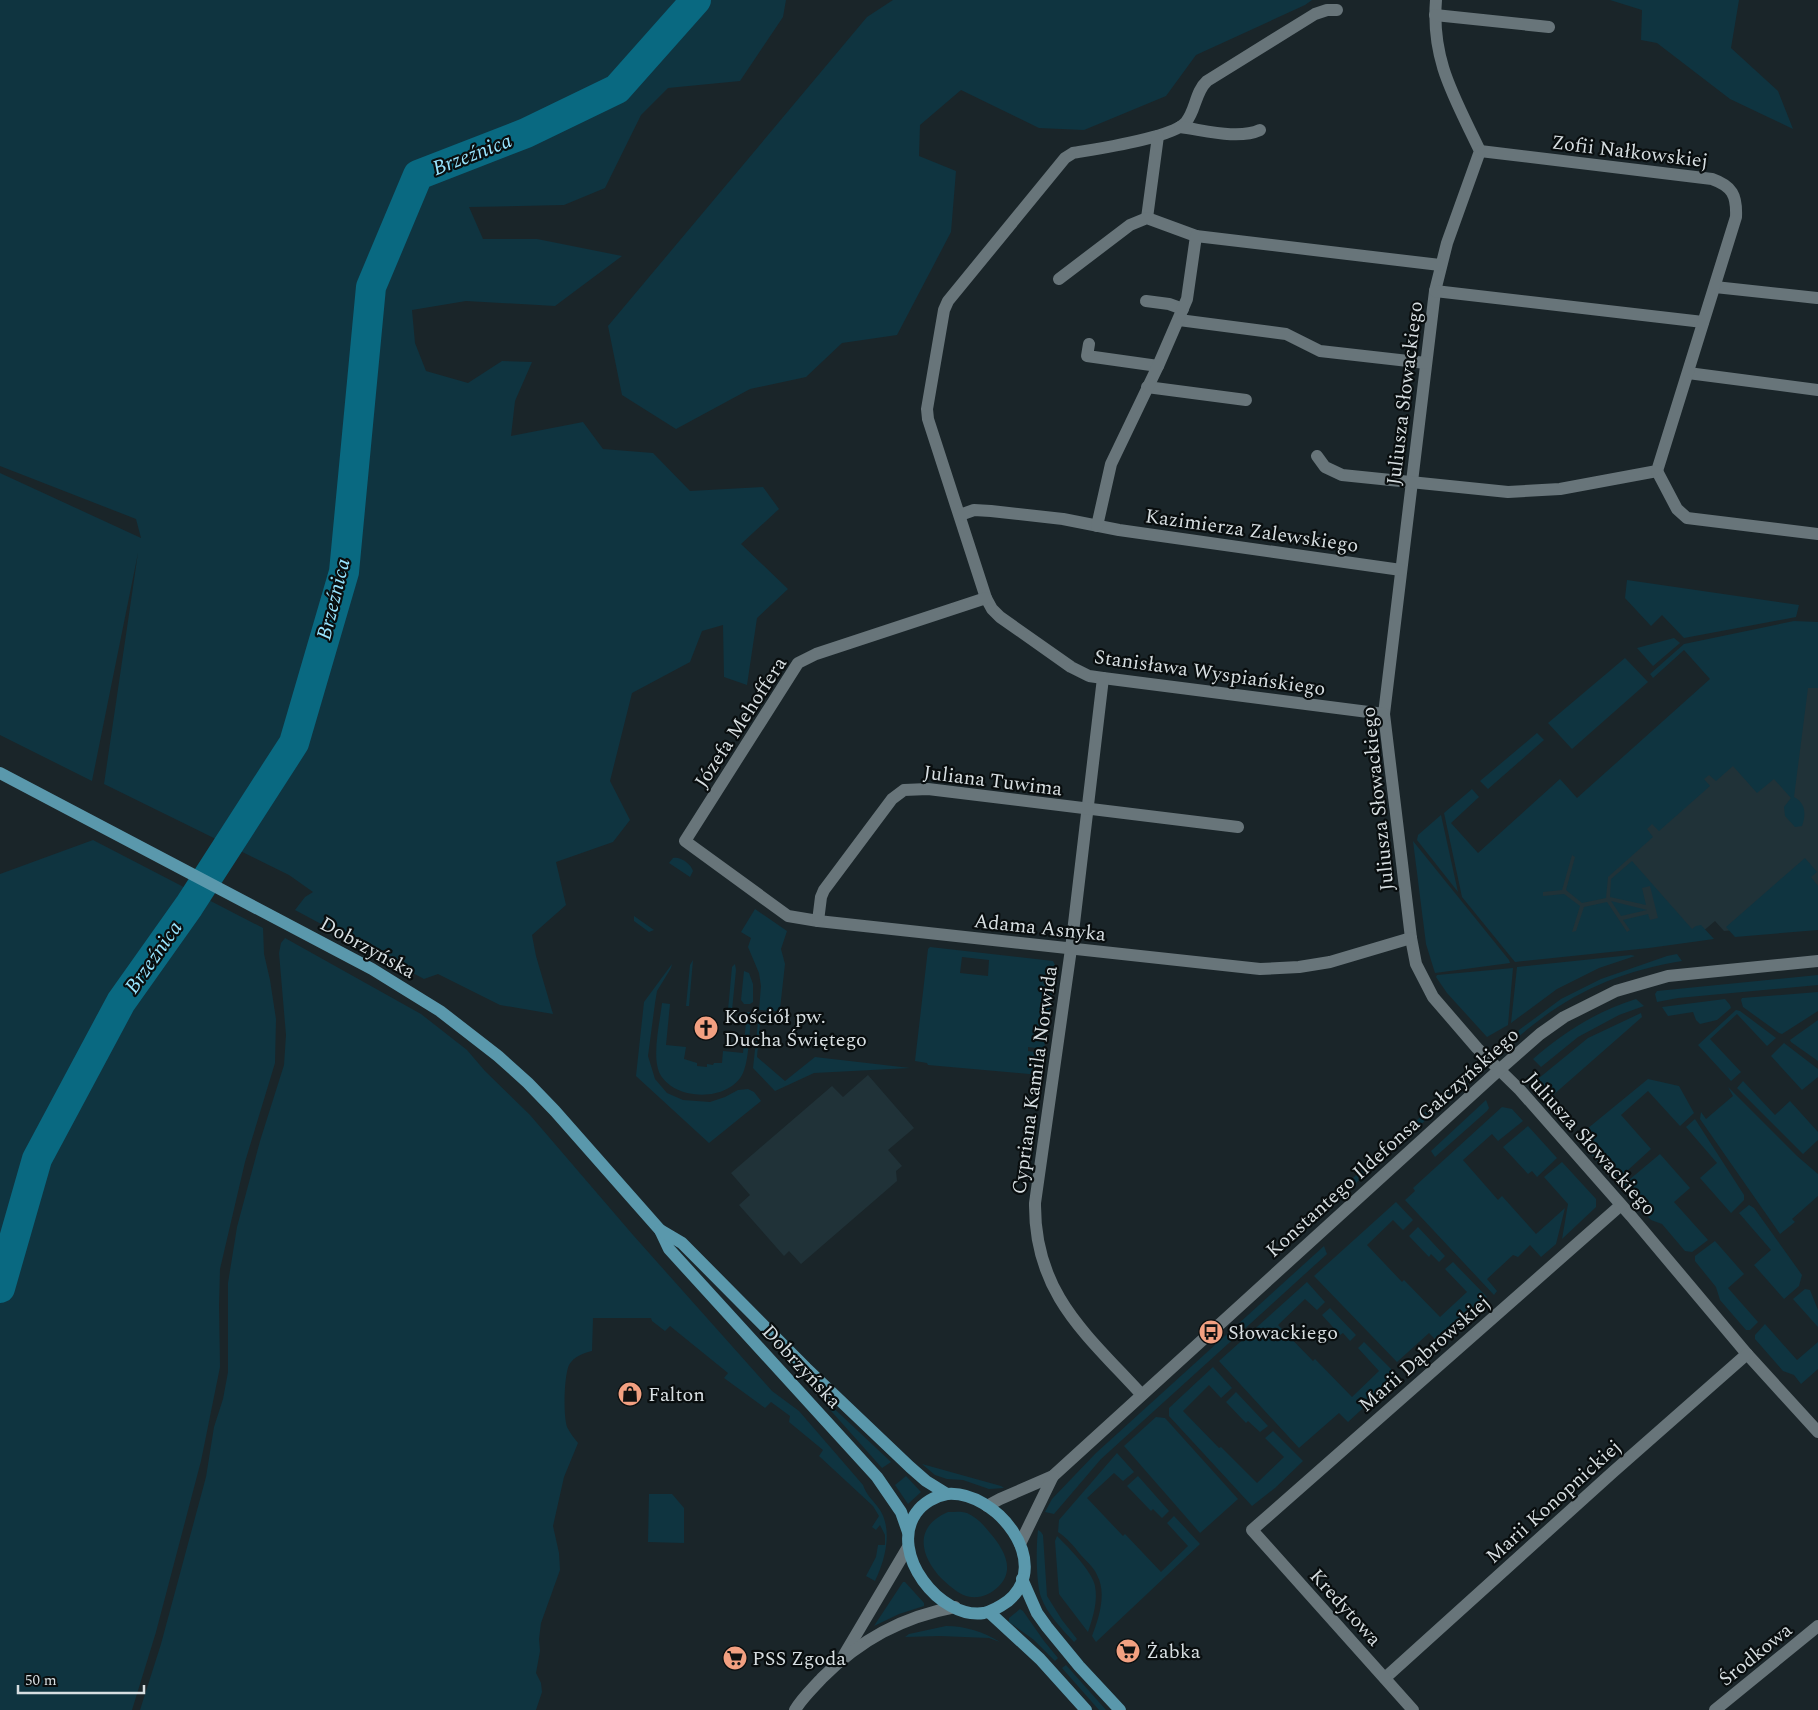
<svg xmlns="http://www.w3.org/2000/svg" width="1818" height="1710" viewBox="0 0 1818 1710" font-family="Spectral,serif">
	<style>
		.built { fill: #203238 }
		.green { fill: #0f3440; fill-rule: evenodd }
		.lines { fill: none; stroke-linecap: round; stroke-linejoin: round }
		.river { stroke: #096981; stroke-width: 30 }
		.minor { stroke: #68757a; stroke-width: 12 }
		.major { stroke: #5a98ac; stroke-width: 12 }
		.labels { text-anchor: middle; stroke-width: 4.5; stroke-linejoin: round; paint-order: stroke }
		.street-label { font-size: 20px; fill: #d7dee1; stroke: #090e0f }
		.poi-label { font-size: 20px; fill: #d7dee1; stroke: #090e0f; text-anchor: start }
		.water-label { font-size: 21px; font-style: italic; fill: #99e5ff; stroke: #090e0f }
	</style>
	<rect width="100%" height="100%" fill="#1a2529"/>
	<g class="built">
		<path d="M1818,648V923L1724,931L1715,921L1701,933L1562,945L1515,886Z"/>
		<path d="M868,1075L914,1128L888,1150L902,1166L896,1171L897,1181L801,1264L789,1251L784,1256L739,1205L750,1195L731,1173L832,1086L843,1097Z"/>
	</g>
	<g class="green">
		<path d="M0,0H786L783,17L740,81L668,88L641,115L605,188L564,205L469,207L483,239H537L622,256L555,306L466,301L412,310L415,343L426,371L468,383L502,361L532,362L515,401L511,436L583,422L603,449L653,453L690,491L763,487L779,509L741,544L788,589L757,618L747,685L724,677L723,625L702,631L690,662L632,693L610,781L630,820L613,842L556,862L566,905L532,935L536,956L553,1014L500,1005L438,974L424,979L295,910L305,897L313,892L289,875L104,784L138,553L92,781L0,735V473L141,538L136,519L0,466Z"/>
		<path d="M893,0H1312L1305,5L1196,55L1166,96L1084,130L1039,128L961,90L920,125L919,156L956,171L951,232L897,335L842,343L806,377L750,389L676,429L622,395L608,326L867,17Z"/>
		<path d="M1610,0H1739L1731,48L1778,91L1793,129L1730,99L1657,43L1641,40L1642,10Z"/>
		<path d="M1627,580L1799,605L1796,617L1684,638L1662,615L1651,626L1625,598Z"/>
		<path d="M1794,621L1818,622V688H1808L1794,797C1806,803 1806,815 1802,826L1795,827L1785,816L1784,807L1791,798L1774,779L1757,793L1733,766L1716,781L1709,775L1704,779L1710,786L1659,831L1652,824L1647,829L1653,837L1608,877L1606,898L1582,903L1566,890L1575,857L1572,855L1562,890L1543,892V896L1564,894L1580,906L1572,932L1576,931L1584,907L1607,902L1627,932L1630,930L1623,920L1648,914L1650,920L1658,918L1650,886L1642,888L1646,905L1610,897L1611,879L1632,861L1692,929L1696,926L1701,925L1714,939L1649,948L1515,962L1462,897L1444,813L1472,789L1479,797L1451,823L1478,853L1560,779L1577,798L1710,679L1684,650L1653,678L1650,674L1684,644Z"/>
		<path d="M1674,638L1680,643L1653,666L1637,648Z"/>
		<path d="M1625,658L1648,682L1572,749L1548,723Z"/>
		<path d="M1537,733L1544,740L1488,789L1480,781Z"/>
		<path d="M1441,815L1458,892L1417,840L1418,835Z"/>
		<path d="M93,840L263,928L264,954L270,980L276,1019L275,1063L245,1162L220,1269L219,1305L220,1367L201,1461L156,1632L132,1710H0V874Z"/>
		<path d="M1413,841L1509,960L1510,963L1435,973L1426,944Z"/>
		<path d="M673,858C680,856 691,864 693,871L690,877L669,863Z"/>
		<path d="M1805,858L1817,872L1811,877L1818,886V930L1735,937L1726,927Z"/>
		<path d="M1611,901L1647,910L1621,916Z"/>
		<path d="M755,909L787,931L781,949L785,964L780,1009L776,1011L759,1010L761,986L759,973L748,947L751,938L741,932Z"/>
		<path d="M634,916L654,930L649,932L634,921Z"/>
		<path d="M285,938L421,1014L467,1050L485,1071L530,1115L633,1235L772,1391L799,1411L863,1485C866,1495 874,1501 880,1510C893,1531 885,1560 875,1581L866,1576L876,1557L878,1545H885V1535L880,1525L876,1530L872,1527L879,1516L873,1506L819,1456L823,1450L789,1422L790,1416L771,1402L765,1408L724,1378L728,1373L670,1326L665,1331L652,1321L651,1318H593L592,1351C584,1353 574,1356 569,1365C564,1376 563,1415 567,1427C570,1433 574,1438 578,1443L564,1477L553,1526L559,1553L560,1570L541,1623L539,1639L540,1651L536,1673L541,1683L542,1692L536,1710H140L161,1644L206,1477L214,1427L223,1399L228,1372V1283L237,1227L260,1141L284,1065L286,1035L279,953L281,943Z"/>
		<path d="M930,947L1053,961L1056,967L1044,1049L1028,1047V1051L1043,1053L1040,1075L928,1065L927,1063L915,1061L928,949ZM962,957L989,960L988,976L960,973Z"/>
		<path d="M1677,954L1682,961C1616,972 1568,994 1517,1038L1519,1030L1561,999L1601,979L1667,956Z"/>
		<path d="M1631,955L1635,956L1599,968L1557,989L1511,1023L1517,967Z"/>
		<path d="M693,960L689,1006H686L690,965Z"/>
		<path d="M672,964L671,968L657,991L655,1003L648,1056L655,1079L667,1093L683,1100L710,1102L725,1097L738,1090L748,1089L754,1092L761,1101L709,1143L636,1076L644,1002Z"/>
		<path d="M735,964L736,970L732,1010H728L732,967Z"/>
		<path d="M1513,968L1508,1025L1487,1037L1447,993L1436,977L1437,975Z"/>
		<path d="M744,971L749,973L753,984V1002L750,1004H744L741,1000Z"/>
		<path d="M1818,975V985L1678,998L1657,1002L1655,994L1657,991Z"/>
		<path d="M1818,992V1011L1782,1034L1779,1033L1743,1007L1741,1000L1742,998Z"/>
		<path d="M1636,999L1644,1006L1619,1015L1578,1037L1541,1067L1533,1059C1564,1032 1597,1011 1636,999Z"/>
		<path d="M1725,999L1730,1005L1731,1008L1717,1020L1700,1024L1696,1020L1693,1012L1668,1016L1662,1007Z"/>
		<path d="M662,1003L670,1004L666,1045L686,1047L684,1059L697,1063V1066L707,1067V1064L713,1065L714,1063H722L723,1051L743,1053L747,1012H751C750,1028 749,1060 743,1073C729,1103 672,1101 659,1072C652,1054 660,1022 662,1003Z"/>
		<path d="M1736,1010L1740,1011L1776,1038L1767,1046L1737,1014L1710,1039L1741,1072L1731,1081L1698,1045Z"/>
		<path d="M759,1013H761L757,1057L785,1081L815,1057L910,1068L814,1073L775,1091L753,1068Z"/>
		<path d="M1641,1013L1642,1017L1552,1096L1567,1116V1120L1564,1124L1535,1093L1533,1083L1588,1038Z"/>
		<path d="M1818,1020V1061L1791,1042L1790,1040Z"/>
		<path d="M1784,1043L1818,1069V1077L1802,1090L1771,1056Z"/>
		<path d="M1648,1079L1679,1086L1694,1113L1680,1126L1648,1091L1621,1115L1651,1149L1616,1181L1576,1138Z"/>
		<path d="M1460,1081H1469L1296,1237L1281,1248L1279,1245Z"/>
		<path d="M1743,1081L1775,1115L1790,1101L1818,1132V1140L1803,1154L1737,1088Z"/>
		<path d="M1728,1087L1797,1156L1818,1174V1196L1792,1219L1795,1222L1780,1234L1700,1119L1701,1112L1706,1119L1733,1096Z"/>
		<path d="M1486,1100L1489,1108L1487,1111L1435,1157L1431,1151Z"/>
		<path d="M1502,1107L1512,1109L1523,1121L1498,1141L1492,1134L1463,1160L1498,1200L1502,1196L1536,1234L1565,1208L1556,1244L1541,1257L1530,1245L1518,1257L1513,1255L1487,1279L1497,1291L1494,1295L1405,1200L1415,1191L1413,1188Z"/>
		<path d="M1695,1119L1744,1195V1200L1731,1213L1700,1178L1717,1163L1686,1127Z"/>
		<path d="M1528,1126L1557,1158L1537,1177L1532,1171L1528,1174L1503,1147Z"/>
		<path d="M1660,1154L1690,1188L1674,1202L1708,1240L1692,1252L1685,1251L1662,1224L1651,1220L1623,1190V1185Z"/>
		<path d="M1562,1162L1596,1199V1207L1562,1239L1568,1204L1544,1177Z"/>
		<path d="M1396,1202L1413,1220L1403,1230L1393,1220L1367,1245L1402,1282L1404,1280L1440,1317L1467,1292L1445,1269L1453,1262L1487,1297L1438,1342L1429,1333L1397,1362L1314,1276Z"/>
		<path d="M1749,1205L1754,1208L1802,1275L1799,1286L1784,1299L1754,1265L1771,1250L1739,1213Z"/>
		<path d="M1418,1227L1445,1256L1439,1262L1431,1254L1429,1257L1409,1236Z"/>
		<path d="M1715,1241L1744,1274L1728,1288L1758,1322L1750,1330H1746L1720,1300L1716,1287L1695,1261V1256Z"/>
		<path d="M1324,1246L1327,1254L1101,1459L1054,1514L1045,1512L1052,1499L1096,1453Z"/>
		<path d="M1307,1282L1325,1302L1317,1310L1305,1299L1278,1325L1313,1361L1315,1359L1352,1397L1379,1371L1358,1348L1364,1342L1398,1376L1348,1422L1339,1413L1299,1448L1219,1361Z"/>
		<path d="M1805,1289L1810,1290L1818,1310V1327L1793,1299Z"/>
		<path d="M1330,1308L1356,1335L1350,1341L1343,1333L1340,1335L1322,1315Z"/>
		<path d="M1765,1324L1797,1360L1818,1342V1369L1801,1384L1794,1375L1783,1371L1755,1339V1335Z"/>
		<path d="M1213,1367L1232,1388L1221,1398L1209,1385L1183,1411L1219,1448L1221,1447L1257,1483L1284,1457L1265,1438L1273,1431L1303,1461L1275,1488L1252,1506L1169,1416V1408Z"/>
		<path d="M1236,1392L1268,1426L1260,1432L1248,1421L1246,1423L1226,1402Z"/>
		<path d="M825,1401H826L891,1462L882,1468L824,1403Z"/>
		<path d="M1156,1417L1165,1418L1238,1499L1200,1533L1124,1446Z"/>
		<path d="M1117,1453L1134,1472L1123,1481L1114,1473L1087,1498L1123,1536L1125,1534L1161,1572L1188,1546L1167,1523L1174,1516L1200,1544L1096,1642L1092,1636C1099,1618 1107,1593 1097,1575C1094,1567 1085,1560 1080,1554C1073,1545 1067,1538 1058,1532L1059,1520Z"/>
		<path d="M922,1464L1001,1486L1004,1488L989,1489L963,1480L947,1479L935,1475Z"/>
		<path d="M906,1476L921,1492L908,1504L895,1485Z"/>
		<path d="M1138,1476L1169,1511L1162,1518L1153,1509L1151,1511L1127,1486Z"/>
		<path d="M649,1494H672L684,1508V1543L648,1542Z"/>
		<path d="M948,1512C954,1512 961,1511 967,1513C976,1517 984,1525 990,1533C1003,1548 1016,1569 999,1586C991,1594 982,1598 971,1597C960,1596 950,1586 942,1579C920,1556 913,1527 948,1512Z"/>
		<path d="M1038,1530L1041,1532L1043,1535L1047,1596L1062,1620L1077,1639L1074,1642C1062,1629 1047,1614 1041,1597C1036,1582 1036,1547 1038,1530Z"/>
		<path d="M1057,1536C1068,1547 1092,1571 1095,1586C1098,1601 1093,1617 1088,1632L1059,1594L1055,1541Z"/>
		<path d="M903,1582H905L924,1603V1606L899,1614L874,1626Z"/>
		<path d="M1020,1609L1023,1611L1044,1641L1058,1658L1055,1661L1034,1640L1009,1622V1618Z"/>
		<path d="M946,1626C965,1626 984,1632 1000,1642L989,1638L940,1636L905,1637L909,1634Z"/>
		<path d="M1066,1665L1106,1710H1099L1062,1668Z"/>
	</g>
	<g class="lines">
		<path class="river" d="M0,1288L37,1159L121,1002L189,906L294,743L344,572L371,287L418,175L526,133L617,89L696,0"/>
		<g class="minor">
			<path d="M1436,0C1431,61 1455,98 1480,151L1447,243L1435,291L1384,714L1411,938L1416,964L1433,997L1477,1048L1520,1090L1631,1216L1747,1354L1818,1432"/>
			<path d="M1337,10H1327L1315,14L1207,81C1195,92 1196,110 1186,122C1173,138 1096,149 1073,153L1065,158L948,301L944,310L927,409L928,419L986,598L992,609L1000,617L1071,667L1089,676L1103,678L1384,714"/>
			<path d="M1435,15L1549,27"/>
			<path d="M1180,127C1204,130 1238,140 1260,130"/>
			<path d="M1147,218L1158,136"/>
			<path d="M1059,279L1130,225L1147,218L1196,236"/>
			<path d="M1715,287L1817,298"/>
			<path d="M1435,291L1703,322"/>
			<path d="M1146,301L1169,304L1183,309"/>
			<path d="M1179,320L1286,334L1320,351L1426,363"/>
			<path d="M1089,344L1087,356L1158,366"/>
			<path d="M1688,373L1818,390"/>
			<path d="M1147,387L1246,400"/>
			<path d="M1317,456L1325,467L1342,475L1508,492L1560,489L1657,471L1736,217C1737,195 1732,186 1712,179L1480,151"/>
			<path d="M1657,471L1677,509L1687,518L1818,534"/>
			<path d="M960,515L974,510L991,511L1063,519L1119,530L1401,570"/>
			<path d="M1097,526L1111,464L1158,366L1187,299L1196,236L1440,265"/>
			<path d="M986,598L816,654L798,663L685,841L788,916L818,921L1260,969L1299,967L1330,962L1411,938"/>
			<path d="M1103,678L1071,949L1035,1203C1034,1293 1086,1334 1141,1394"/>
			<path d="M818,921L821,897L824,890L892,799L904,790L928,789L1238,827"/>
			<path d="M987,1506L1000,1499L1053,1476L1499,1070L1540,1034L1564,1017L1616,991L1668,976L1818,961"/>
			<path d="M1020,1544L1053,1476"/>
			<path d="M844,1655L908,1547"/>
			<path d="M1385,1678L1613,1472L1747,1354"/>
			<path d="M795,1710C802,1698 813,1688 822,1678C860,1640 902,1617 955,1607"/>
			<path d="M1413,1710L1252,1530L1621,1205"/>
			<path d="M1715,1710L1818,1626"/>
		</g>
		<g class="major">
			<path d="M0,773L372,969L440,1011L498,1056L528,1083L555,1111L660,1230L669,1249L877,1477L901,1512L908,1532"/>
			<path d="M660,1230L682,1243L806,1368L910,1467L926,1481L947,1494"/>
			<path d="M947,1494C996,1490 1054,1563 1008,1601C1001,1606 993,1611 984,1613C940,1620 888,1553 916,1513C923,1503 935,1496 947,1494Z"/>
			<path d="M1022,1579L1037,1613L1047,1627L1079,1666L1120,1710"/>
			<path d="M989,1612L1040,1659L1086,1710"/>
		</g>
	</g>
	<defs>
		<symbol id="church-disc" viewBox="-11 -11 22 22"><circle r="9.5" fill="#f2a081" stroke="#090e0f"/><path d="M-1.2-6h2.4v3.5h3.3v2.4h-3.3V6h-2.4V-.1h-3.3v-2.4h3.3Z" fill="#111"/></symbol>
		<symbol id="bus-disc" viewBox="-11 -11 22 22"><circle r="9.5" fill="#f2a081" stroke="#090e0f"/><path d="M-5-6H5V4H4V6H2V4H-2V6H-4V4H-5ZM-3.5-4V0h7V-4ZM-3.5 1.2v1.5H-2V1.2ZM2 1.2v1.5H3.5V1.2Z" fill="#111"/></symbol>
		<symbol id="shop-disc" viewBox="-11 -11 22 22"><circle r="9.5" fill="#f2a081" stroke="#090e0f"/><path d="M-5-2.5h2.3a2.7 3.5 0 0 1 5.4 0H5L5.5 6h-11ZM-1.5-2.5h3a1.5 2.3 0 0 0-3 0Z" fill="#111"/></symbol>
		<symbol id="supermarket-disc" viewBox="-11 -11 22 22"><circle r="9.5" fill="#f2a081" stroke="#090e0f"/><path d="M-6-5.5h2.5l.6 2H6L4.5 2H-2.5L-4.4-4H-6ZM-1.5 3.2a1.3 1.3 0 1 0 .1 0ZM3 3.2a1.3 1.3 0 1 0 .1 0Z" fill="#111"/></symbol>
	</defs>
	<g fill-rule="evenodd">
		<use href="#church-disc" x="692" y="1014" width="28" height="28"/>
		<use href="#bus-disc" x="1197" y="1318" width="28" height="28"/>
		<use href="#shop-disc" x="616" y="1380" width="28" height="28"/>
		<use href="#supermarket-disc" x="1114" y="1637" width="28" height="28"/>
		<use href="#supermarket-disc" x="721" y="1644" width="28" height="28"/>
	</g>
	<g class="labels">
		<g class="street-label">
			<text transform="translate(1630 151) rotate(7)" y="7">Zofii Nałkowskiej</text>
			<text transform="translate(1404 393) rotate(-83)" y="7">Juliusza Słowackiego</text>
			<text transform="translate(1252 530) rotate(8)" y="7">Kazimierza Zalewskiego</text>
			<text transform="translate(1210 672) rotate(8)" y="7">Stanisława Wyspiańskiego</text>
			<text transform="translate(740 722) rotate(-57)" y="7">Józefa Mehoffera</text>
			<text transform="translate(993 780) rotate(7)" y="7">Juliana Tuwima</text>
			<text transform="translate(1377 799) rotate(-96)" y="7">Juliusza Słowackiego</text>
			<text transform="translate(1040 927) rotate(6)" y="7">Adama Asnyka</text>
			<text transform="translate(368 947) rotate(29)" y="7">Dobrzyńska</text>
			<text transform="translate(1034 1080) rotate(-82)" y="7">Cypriana Kamila Norwida</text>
			<text transform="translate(1392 1142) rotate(-42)" y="7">Konstantego Ildefonsa Gałczyńskiego</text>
			<text transform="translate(1591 1143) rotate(48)" y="7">Juliusza Słowackiego</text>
			<text transform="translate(1424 1353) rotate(-41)" y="7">Marii Dąbrowskiej</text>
			<text transform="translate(802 1366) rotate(47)" y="7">Dobrzyńska</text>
			<text transform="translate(1553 1501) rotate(-42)" y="7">Marii Konopnickiej</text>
			<text transform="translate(1346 1607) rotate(48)" y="7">Kredytowa</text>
			<text transform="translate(1755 1654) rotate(-39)" y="7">Środkowa</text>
		</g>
		<g class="poi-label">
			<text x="724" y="1023">Kościół pw.<tspan x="724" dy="23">Ducha Świętego</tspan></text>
			<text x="1228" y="1339">Słowackiego</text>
			<text x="648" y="1401">Falton</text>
			<text x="1146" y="1658">Żabka</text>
			<text x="752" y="1665">PSS Zgoda</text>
		</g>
		<g class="water-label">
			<text transform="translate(472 154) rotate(-21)" y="7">Brzeźnica</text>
			<text transform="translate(333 599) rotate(-76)" y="7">Brzeźnica</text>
			<text transform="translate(153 957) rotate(-55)" y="7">Brzeźnica</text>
		</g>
	</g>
	<path d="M18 1685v8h126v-8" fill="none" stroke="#d7dee1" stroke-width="2.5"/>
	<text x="25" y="1685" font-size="15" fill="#d7dee1" stroke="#090e0f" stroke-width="4" paint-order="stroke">50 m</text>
</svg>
